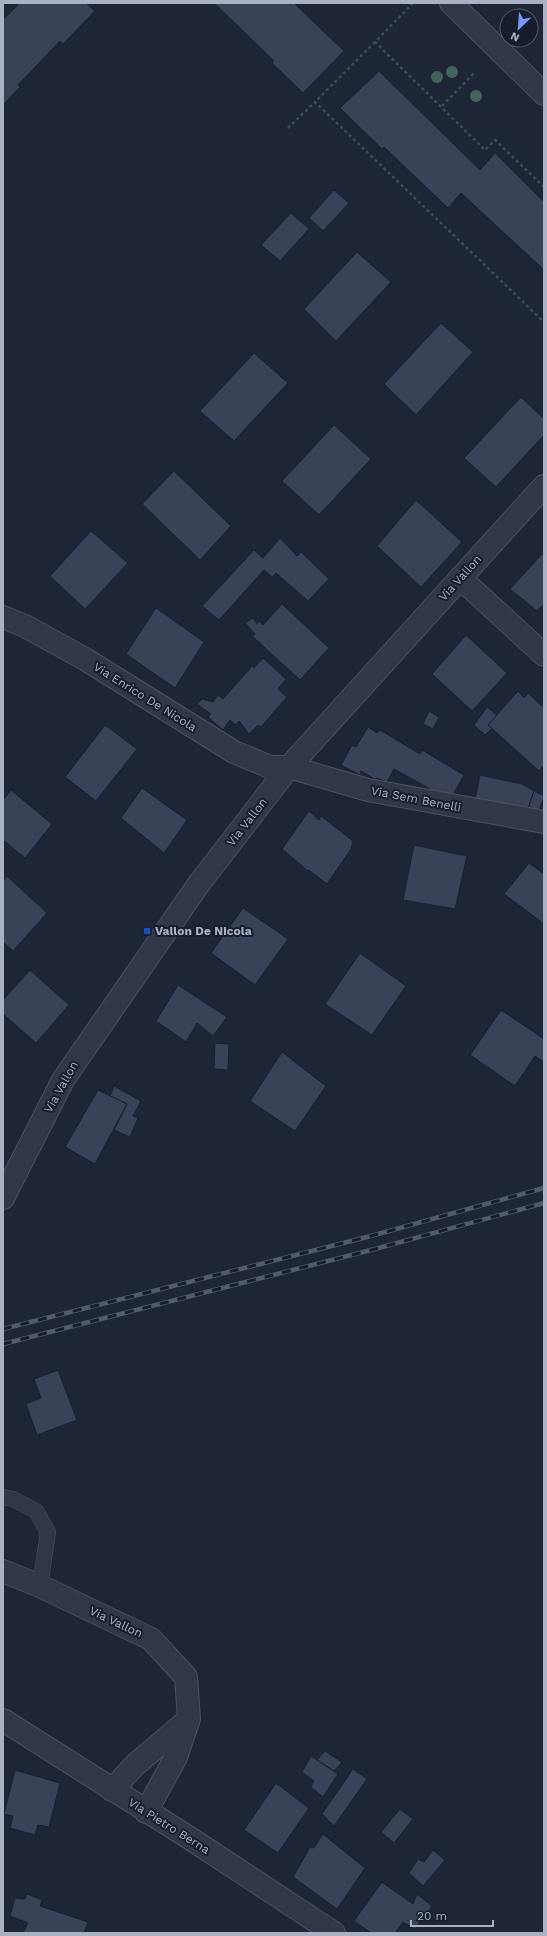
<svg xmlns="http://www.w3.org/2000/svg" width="547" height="1936" viewBox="0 0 547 1936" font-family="'Work Sans',sans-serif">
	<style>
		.building { fill: #394257; stroke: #191f2d }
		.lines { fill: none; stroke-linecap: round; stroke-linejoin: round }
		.service-casing { stroke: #4b5262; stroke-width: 16 }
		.minor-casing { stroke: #4b5262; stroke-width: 24 }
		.path { stroke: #3d4f55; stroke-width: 2.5; stroke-dasharray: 3 3; stroke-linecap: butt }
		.service { stroke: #313747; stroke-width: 15 }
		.minor { stroke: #313747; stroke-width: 22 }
		.rail-casing { stroke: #525a6e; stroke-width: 4.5 }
		.rail { stroke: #171d2b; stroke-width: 3; stroke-dasharray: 9; stroke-linecap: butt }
		.tree { fill: #426358 }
		.transit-dot { fill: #1a4fb4; stroke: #171d2b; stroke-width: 1.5 }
		.labels { text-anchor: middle; stroke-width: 4; stroke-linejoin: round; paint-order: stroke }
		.street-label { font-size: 12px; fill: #aab1c4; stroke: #171d2b }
		.poi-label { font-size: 12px; font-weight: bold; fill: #aab1c4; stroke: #171d2b; text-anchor: start }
	</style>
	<rect width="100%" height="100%" fill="#1d2536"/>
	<g class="building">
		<path d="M20,3H86L95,11L63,44L60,41L18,85L20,87L3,105V20Z"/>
		<path d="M214,3H294L344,51L303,93L272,63L274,61Z"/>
		<path d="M379,71L480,170L495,153L544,202V270L461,193L448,208L384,147L382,149L340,108Z"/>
		<path d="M334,190L349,203L323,231L309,218Z"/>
		<path d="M291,213L309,229L280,261L261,245Z"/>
		<path d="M357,252L391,282L336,341L304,309Z"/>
		<path d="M441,323L473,352L416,415L384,384Z"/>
		<path d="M254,353L288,383L234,441L200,411Z"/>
		<path d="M521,397L544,419V435L496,487L464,458Z"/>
		<path d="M334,425L371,459L319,515L282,481Z"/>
		<path d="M174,471L231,526L200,560L142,504Z"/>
		<path d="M416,500L462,542L421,587L377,546Z"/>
		<path d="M91,531L128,563L85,609L50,576Z"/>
		<path d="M280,538L297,556L301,552L329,579L308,601L276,573L272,577L264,570L219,620L202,606L254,550L263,558Z"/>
		<path d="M542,554L544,555V604L537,611L510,589Z"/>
		<path d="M282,604L329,648L300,680L252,636L255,634L245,623L253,618L257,624L259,621L263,625Z"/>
		<path d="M156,608L204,642L175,688L126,654Z"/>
		<path d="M466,635L507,673L472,711L432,674Z"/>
		<path d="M263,658L286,679L278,689L287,697L261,727L258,725L249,734L239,721L236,725L230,720L223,730L208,717L211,714L197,704L202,699L213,702L218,695L223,699L253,665L254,668Z"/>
		<path d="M518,691L524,698L528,693L544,708V765L539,771L488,725Z"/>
		<path d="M487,707L497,715L488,725L492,728L485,735L474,725Z"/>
		<path d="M429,711L439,717L433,729L423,724Z"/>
		<path d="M105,725L137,749L96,801L65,777Z"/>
		<path d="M368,727L377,733L380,730L420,754L422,750L464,775L450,800L394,769L387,782L376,778V780L361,771L360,775L341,765L352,745L356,747Z"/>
		<path d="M480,775L522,784L534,791L528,809L475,800Z"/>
		<path d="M142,788L187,820L164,853L121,818Z"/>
		<path d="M11,790L52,824L25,858L3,840V800Z"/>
		<path d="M534,791L544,796L539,811L528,809Z"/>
		<path d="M309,811L319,820L321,816L353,841L351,849L327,884L309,870L308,871L282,849Z"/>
		<path d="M414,845L467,856L455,909L403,900Z"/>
		<path d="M529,863L544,874V924L504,894Z"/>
		<path d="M7,876L47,913L13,951L3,942V881Z"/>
		<path d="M243,908L288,939L255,985L211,953Z"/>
		<path d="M360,953L406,986L372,1035L325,1004Z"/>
		<path d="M30,970L69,1005L36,1043L3,1014V1000Z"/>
		<path d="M178,985L227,1017L213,1036L197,1023L186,1042L156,1021Z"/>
		<path d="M501,1010L544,1039V1062L535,1056L515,1086L470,1055Z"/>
		<path d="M215,1043L229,1044L228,1070L214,1069Z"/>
		<path d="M282,1052L326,1086L295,1131L250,1101Z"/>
		<path d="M114,1086L141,1101L133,1116L138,1118L130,1137L114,1130L127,1104L110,1096Z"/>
		<path d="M98,1090L127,1104L95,1164L65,1147Z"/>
		<path d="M58,1370L77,1420L37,1435L26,1404L41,1398L34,1379Z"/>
		<path d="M325,1751L342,1762L334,1771L317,1760Z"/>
		<path d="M311,1756L338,1774L323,1797L311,1787L314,1781L302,1772Z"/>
		<path d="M353,1769L367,1779L334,1826L322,1814Z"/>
		<path d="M15,1770L60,1783L49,1827L38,1825L35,1835L10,1828L13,1816L4,1814Z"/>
		<path d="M276,1783L309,1808L278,1853L244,1830Z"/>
		<path d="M400,1809L413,1819L394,1843L381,1832Z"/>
		<path d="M323,1834L365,1868L337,1909L293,1877L310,1847L314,1848Z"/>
		<path d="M433,1850L445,1860L423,1886L409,1873L418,1859L424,1862Z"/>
		<path d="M382,1882L413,1904L417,1894L432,1906L415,1929L403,1922L395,1933H371L354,1921Z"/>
		<path d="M27,1894L42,1900L40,1906L88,1922L84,1933H23L28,1923L10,1916L15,1898L25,1899Z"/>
	</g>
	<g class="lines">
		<defs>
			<path id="service" d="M3,1497L13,1499L36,1511L48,1532L40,1586"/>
			<g id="minor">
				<path d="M451,3L544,94"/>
				<path d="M460,578L544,655"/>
				<path d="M3,617L25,626L85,659L234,752L270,767H289L368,790L544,822"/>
				<path d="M3,1198L63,1080L198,885L289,767L544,486"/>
				<path d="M3,1571L40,1586L151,1639L186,1677L189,1719L176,1757L146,1812"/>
				<path d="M3,1720L188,1837L334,1933"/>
				<path d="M112,1790L135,1765L188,1720"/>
			</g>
		</defs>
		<use href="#service" class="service-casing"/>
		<use href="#minor" class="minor-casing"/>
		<g class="path">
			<path d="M413,3L375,42L485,150L495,140L544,187"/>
			<path d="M375,42L315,102L544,322"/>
			<path d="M442,106L474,73"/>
			<path d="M288,128L315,102"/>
		</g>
		<use href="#service" class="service"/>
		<use href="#minor" class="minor"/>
		<defs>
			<g id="rail">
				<path d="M3,1329L371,1236L544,1188"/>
				<path d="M3,1344L375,1249L544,1203"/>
			</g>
		</defs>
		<use href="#rail" class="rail-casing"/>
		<use href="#rail" class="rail"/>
	</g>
	<g class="tree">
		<circle cx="452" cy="72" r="6"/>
		<circle cx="437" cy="77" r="6"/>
		<circle cx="476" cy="96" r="6"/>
	</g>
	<rect class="transit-dot" x="143" y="927" width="8" height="8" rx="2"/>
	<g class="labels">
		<g class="street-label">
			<text transform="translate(460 578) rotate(-48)" y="4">Via Vallon</text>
			<text transform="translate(145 697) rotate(32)" y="4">Via Enrico De Nicola</text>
			<text transform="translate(416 799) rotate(11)" y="4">Via Sem Benelli</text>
			<text transform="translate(247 822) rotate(-52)" y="4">Via Vallon</text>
			<text transform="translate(61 1087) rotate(-61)" y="4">Via Vallon</text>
			<text transform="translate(116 1622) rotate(25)" y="4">Via Vallon</text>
			<text transform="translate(169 1826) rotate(32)" y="4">Via Pietro Berna</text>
		</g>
		<g class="poi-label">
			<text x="155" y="935">Vallon De Nicola</text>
		</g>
	</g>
	<rect width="547" height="1936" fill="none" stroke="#aab1c4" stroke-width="8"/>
	<g transform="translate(519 28) rotate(205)"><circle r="19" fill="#171d2b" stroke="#525868"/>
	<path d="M0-3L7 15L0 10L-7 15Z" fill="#7599ff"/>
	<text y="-6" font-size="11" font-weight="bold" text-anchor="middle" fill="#aab1c4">N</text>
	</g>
	<path d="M411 1920v6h82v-6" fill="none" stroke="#aab1c4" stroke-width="2"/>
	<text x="417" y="1920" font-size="12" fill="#aab1c4" stroke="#171d2b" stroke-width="3" paint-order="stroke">20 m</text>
</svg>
